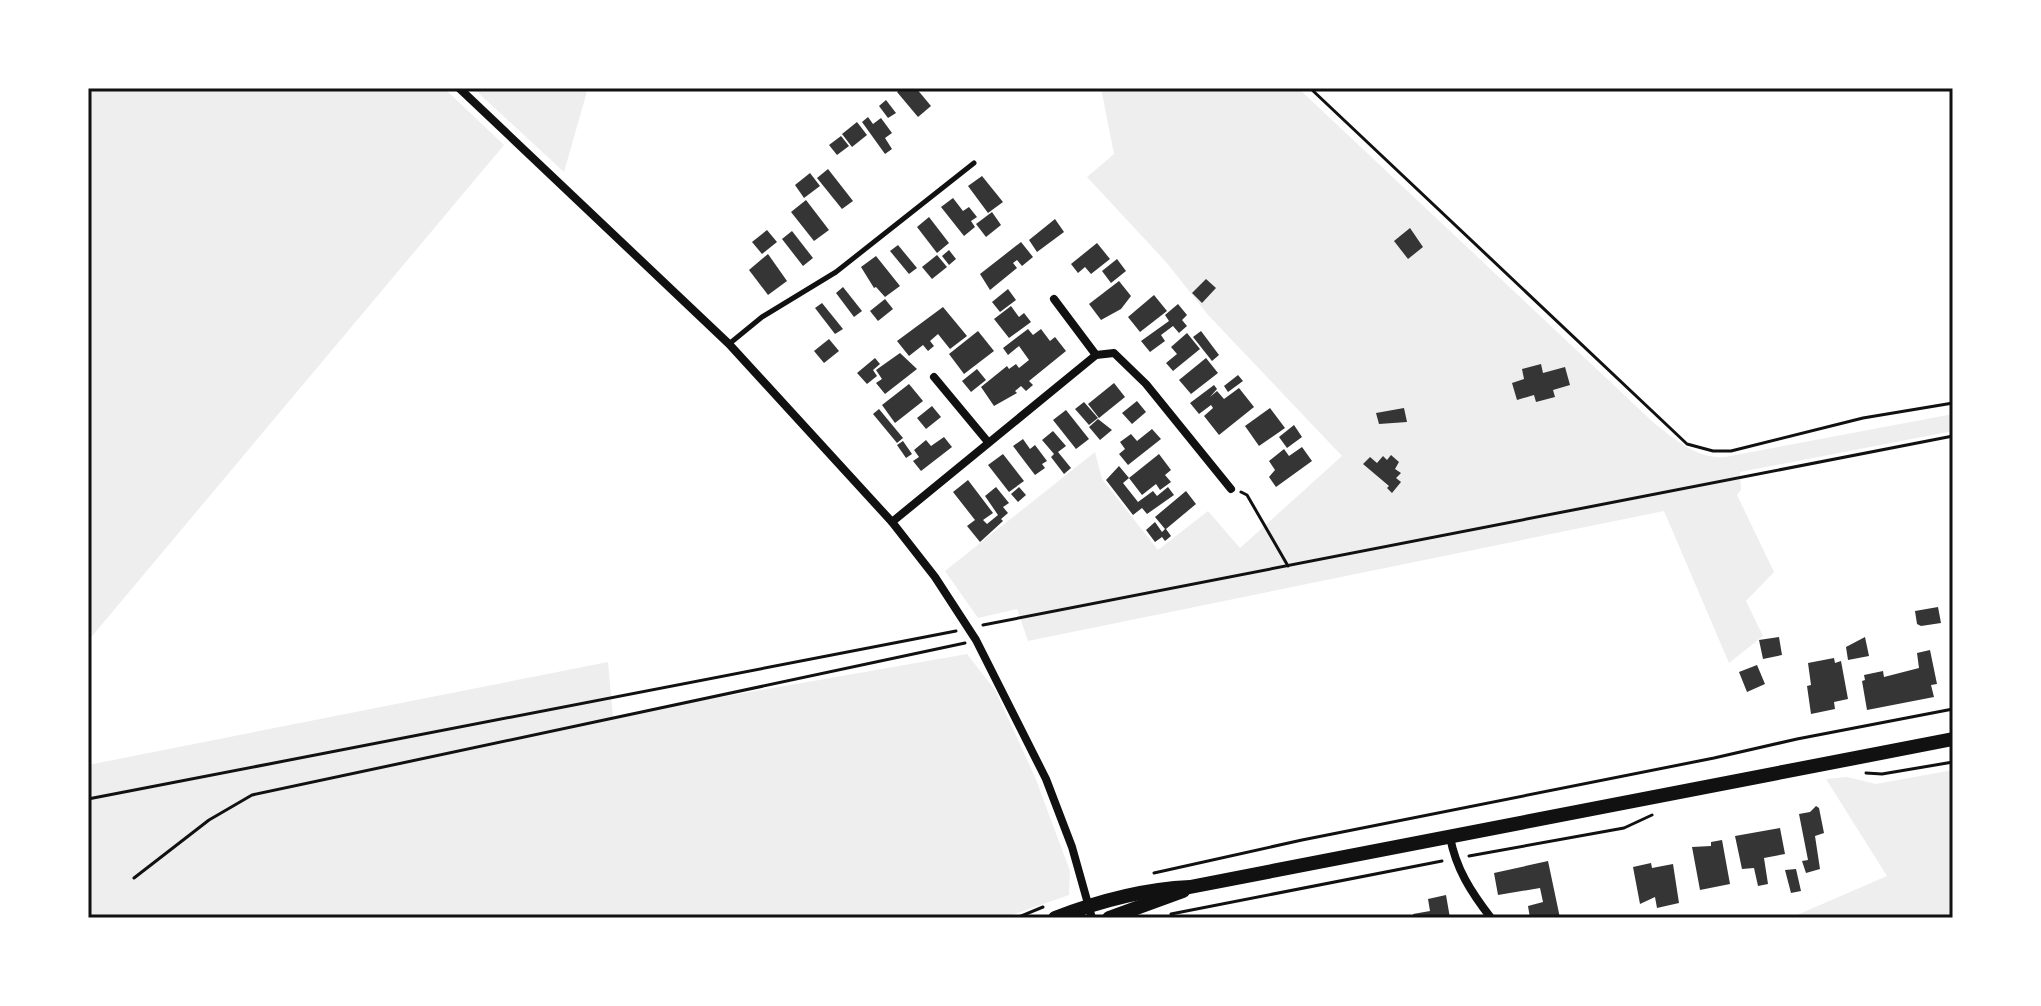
<svg xmlns="http://www.w3.org/2000/svg" width="2041" height="1006" viewBox="0 0 2041 1006" font-family="Rubik,sans-serif">
	<style>
		.green { fill: #eee }
		.building { fill: #353535 }
		.lines { fill: none; stroke-linecap: round; stroke-linejoin: round }
		.path { stroke: #111; stroke-width: 3 }
		.service { stroke: #111; stroke-width: 5 }
		.minor { stroke: #111; stroke-width: 8 }
		.secondary { stroke: #111; stroke-width: 14 }
		.neatline { fill: none; stroke: #111; stroke-width: 3 }
	</style>
	<rect width="100%" height="100%" fill="#fff"/>
	<g class="green">
		<path d="M88,88H444L504,145L88,641Z"/>
		<path d="M473,88H588L564,172Z"/>
		<path d="M1101,88H1298L1654,423C1676,440 1696,459 1725,457L1953,414V431L1740,472L1741,490L1737,495L1774,572L1746,601L1763,636L1729,663L1664,511L1028,641L1017,609L978,618L945,571L1095,452L1102,479L1158,550L1208,511L1240,548L1342,456L1209,316L1166,262L1087,177L1114,154Z"/>
		<path d="M967,654L995,690L1035,777L1070,871L1069,895L1003,918H88V765L608,662L613,716Z"/>
		<path d="M1953,770V918H1790L1887,876L1826,779L1847,777L1876,784Z"/>
	</g>
	<g class="building">
		<path d="M902,88H916L931,106L918,117L897,92Z"/>
		<path d="M886,100L896,113L888,118L879,106Z"/>
		<path d="M868,117L873,124L881,118L892,133L885,138L892,149L885,154L862,122Z"/>
		<path d="M857,122L867,135L852,147L842,134Z"/>
		<path d="M841,136L849,146L837,155L829,145Z"/>
		<path d="M828,169L853,201L842,209L817,178Z"/>
		<path d="M810,173L820,186L804,198L795,185Z"/>
		<path d="M982,176L1003,202L988,213L968,186Z"/>
		<path d="M953,198L963,211L969,207L977,217L971,221L975,227L964,236L941,207Z"/>
		<path d="M806,200L829,230L814,241L791,212Z"/>
		<path d="M992,212L1001,225L986,237L976,224Z"/>
		<path d="M929,217L949,243L937,253L917,227Z"/>
		<path d="M1055,219L1064,232L1037,252L1029,240Z"/>
		<path d="M1410,228L1423,247L1408,259L1394,241Z"/>
		<path d="M767,230L777,242L762,254L752,242Z"/>
		<path d="M792,231L813,258L803,266L782,239Z"/>
		<path d="M1021,242L1033,257L1022,266L1017,260L1013,263L1017,268L990,290L980,274Z"/>
		<path d="M1097,243L1110,259L1091,274L1085,267L1078,273L1071,264Z"/>
		<path d="M898,245L917,268L909,274L890,251Z"/>
		<path d="M949,250L956,259L949,265L942,256Z"/>
		<path d="M768,254L787,281L768,295L749,270Z"/>
		<path d="M937,255L947,267L932,279L922,267Z"/>
		<path d="M876,256L900,286L885,297L876,287L874,288L861,267Z"/>
		<path d="M1117,259L1126,271L1111,283L1102,271Z"/>
		<path d="M1206,279L1216,288L1202,303L1192,293Z"/>
		<path d="M1119,281L1131,296L1121,309L1101,320L1089,304Z"/>
		<path d="M843,287L862,311L854,317L836,293Z"/>
		<path d="M1008,289L1016,300L1000,312L992,302Z"/>
		<path d="M1154,295L1167,311L1140,332L1128,317Z"/>
		<path d="M885,299L893,309L878,321L870,311Z"/>
		<path d="M822,303L843,329L835,334L815,308Z"/>
		<path d="M1178,304L1187,315L1182,320L1187,326L1179,333L1173,326L1161,335L1165,341L1150,352L1141,341L1169,321L1165,315Z"/>
		<path d="M1011,306L1019,317L1024,313L1031,322L1009,338L994,319Z"/>
		<path d="M943,307L967,336L950,349L938,334L930,341L934,346L928,351L923,345L909,356L897,341Z"/>
		<path d="M1028,329L1033,335L1041,329L1050,341L1055,337L1066,351L1029,381L1033,385L1026,391L1021,386L1015,391L1017,393L994,406L981,387L1007,366L1009,369L1016,364L1019,368L1029,360L1019,346L1008,355L1003,348Z"/>
		<path d="M978,331L994,351L964,374L949,354Z"/>
		<path d="M1201,331L1219,355L1212,361L1193,337Z"/>
		<path d="M1187,333L1200,349L1173,371L1166,363L1177,354L1171,347Z"/>
		<path d="M829,339L839,351L824,363L814,351Z"/>
		<path d="M900,353L917,369L885,394L876,383L882,379L876,370Z"/>
		<path d="M875,358L880,364L873,370L877,376L867,384L857,373Z"/>
		<path d="M1206,358L1218,373L1191,394L1179,380Z"/>
		<path d="M1541,364L1543,373L1565,367L1570,385L1553,390L1555,397L1536,402L1534,395L1517,400L1512,383L1524,379L1522,369Z"/>
		<path d="M977,369L986,380L971,392L962,381Z"/>
		<path d="M1238,375L1243,381L1228,392L1224,386Z"/>
		<path d="M1114,383L1125,397L1099,418L1088,404Z"/>
		<path d="M909,384L923,401L895,423L882,405Z"/>
		<path d="M1214,385L1217,389L1210,397L1217,391L1224,399L1239,388L1254,407L1219,435L1204,416L1213,408L1211,405L1199,414L1190,403Z"/>
		<path d="M1137,401L1146,412L1132,424L1122,413Z"/>
		<path d="M1084,402L1098,418L1089,425L1075,409Z"/>
		<path d="M932,406L941,417L926,429L917,418Z"/>
		<path d="M1270,408L1285,428L1259,446L1245,426Z"/>
		<path d="M1404,408L1407,422L1379,424L1376,413Z"/>
		<path d="M879,409L903,438L897,443L873,414Z"/>
		<path d="M1066,410L1089,439L1076,449L1053,420Z"/>
		<path d="M1098,419L1112,430L1100,440L1089,427Z"/>
		<path d="M1294,425L1302,437L1287,448L1279,437Z"/>
		<path d="M1152,429L1161,439L1128,465L1119,454L1125,449L1120,442L1131,434L1137,441Z"/>
		<path d="M1053,431L1066,446L1058,452L1071,468L1064,474L1051,457L1054,454L1042,440Z"/>
		<path d="M944,437L952,447L921,471L913,461L919,457L914,450L926,440L931,446Z"/>
		<path d="M1023,439L1030,449L1035,445L1047,461L1042,464L1045,468L1035,475L1013,446Z"/>
		<path d="M903,441L912,454L906,458L897,445Z"/>
		<path d="M1302,447L1312,461L1276,487L1269,477L1275,470L1269,461L1284,449L1289,456Z"/>
		<path d="M1003,454L1024,481L1009,492L988,465Z"/>
		<path d="M1159,454L1171,470L1165,475L1171,482L1160,490L1156,484L1142,495L1129,478Z"/>
		<path d="M1391,455L1399,462L1395,469L1401,473L1396,478L1401,482L1392,493L1387,488L1389,486L1363,464L1370,457L1377,463L1383,456L1387,460Z"/>
		<path d="M1119,466L1129,478L1123,483L1138,502L1153,491L1157,496L1168,487L1174,495L1147,514L1142,508L1133,515L1106,480Z"/>
		<path d="M968,480L993,513L983,520L987,524L998,515L985,496L996,487L1009,503L1003,507L1008,513L1001,519L1003,521L980,542L967,526L975,520L953,492Z"/>
		<path d="M1019,487L1026,495L1018,502L1011,494Z"/>
		<path d="M1186,491L1196,504L1166,529L1171,536L1165,541L1162,537L1155,542L1146,530L1155,522L1162,532L1165,529L1155,517Z"/>
		<path d="M1938,607L1941,623L1921,626L1917,624L1915,611Z"/>
		<path d="M1779,637L1782,655L1763,659L1759,640Z"/>
		<path d="M1865,637L1869,656L1848,660L1846,647Z"/>
		<path d="M1930,650L1937,684L1931,685L1934,697L1867,710L1862,681L1865,680L1864,675L1883,671L1884,677L1919,668L1917,653Z"/>
		<path d="M1834,658L1835,663L1841,661L1848,699L1834,702L1835,709L1811,714L1807,686L1811,685L1808,663Z"/>
		<path d="M1757,665L1765,684L1747,692L1739,672Z"/>
		<path d="M1816,806L1819,808L1824,833L1815,836L1820,869L1806,873L1802,861L1808,860L1799,814L1810,812Z"/>
		<path d="M1780,828L1785,854L1764,858L1768,884L1758,886L1754,868L1742,869L1735,836Z"/>
		<path d="M1722,840L1730,884L1700,890L1692,847L1711,846V842Z"/>
		<path d="M1548,861L1560,918H1530L1528,906L1543,902L1540,888L1498,895L1494,873Z"/>
		<path d="M1651,863L1652,868L1673,864L1679,903L1657,908L1655,897L1640,904L1633,867Z"/>
		<path d="M1796,869L1801,891L1791,893L1785,870Z"/>
		<path d="M1446,895L1450,918H1414L1413,914L1430,911L1428,899Z"/>
	</g>
	<g class="lines">
		<g class="path">
			<path d="M1310,88L1687,444L1713,451H1731L1863,418L1953,403"/>
			<path d="M1241,492L1247,495L1288,566"/>
			<path d="M983,625L1953,436"/>
			<path d="M1866,773L1882,774L1953,762"/>
			<path d="M88,799L956,631"/>
			<path d="M1469,856L1624,828L1652,815"/>
			<path d="M1154,873L1302,840L1714,758L1797,739L1953,709"/>
			<path d="M134,878L209,820L252,795L965,643"/>
			<path d="M1171,914L1442,861"/>
			<path d="M1016,918L1043,907"/>
		</g>
		<path class="service" d="M729,344L762,317L836,272L974,163"/>
		<g class="minor">
			<path d="M459,88L729,344L892,522L935,577L976,640L1046,779L1072,847L1092,918"/>
			<path d="M1054,299L1096,355"/>
			<path d="M934,377L988,442"/>
			<path d="M892,522L1096,355L1114,353L1146,384L1231,489"/>
			<path d="M1450,837C1456,869 1471,892 1491,918"/>
		</g>
		<g class="secondary">
			<path d="M1055,918C1099,901 1144,889 1190,887L1953,739"/>
			<path d="M1109,918L1183,891"/>
		</g>
	</g>
	<rect width="2041" height="1006" fill="none" stroke="#ffffff" stroke-width="180"/>
	<rect x="90" y="90" width="1861" height="826" class="neatline"/>
</svg>
